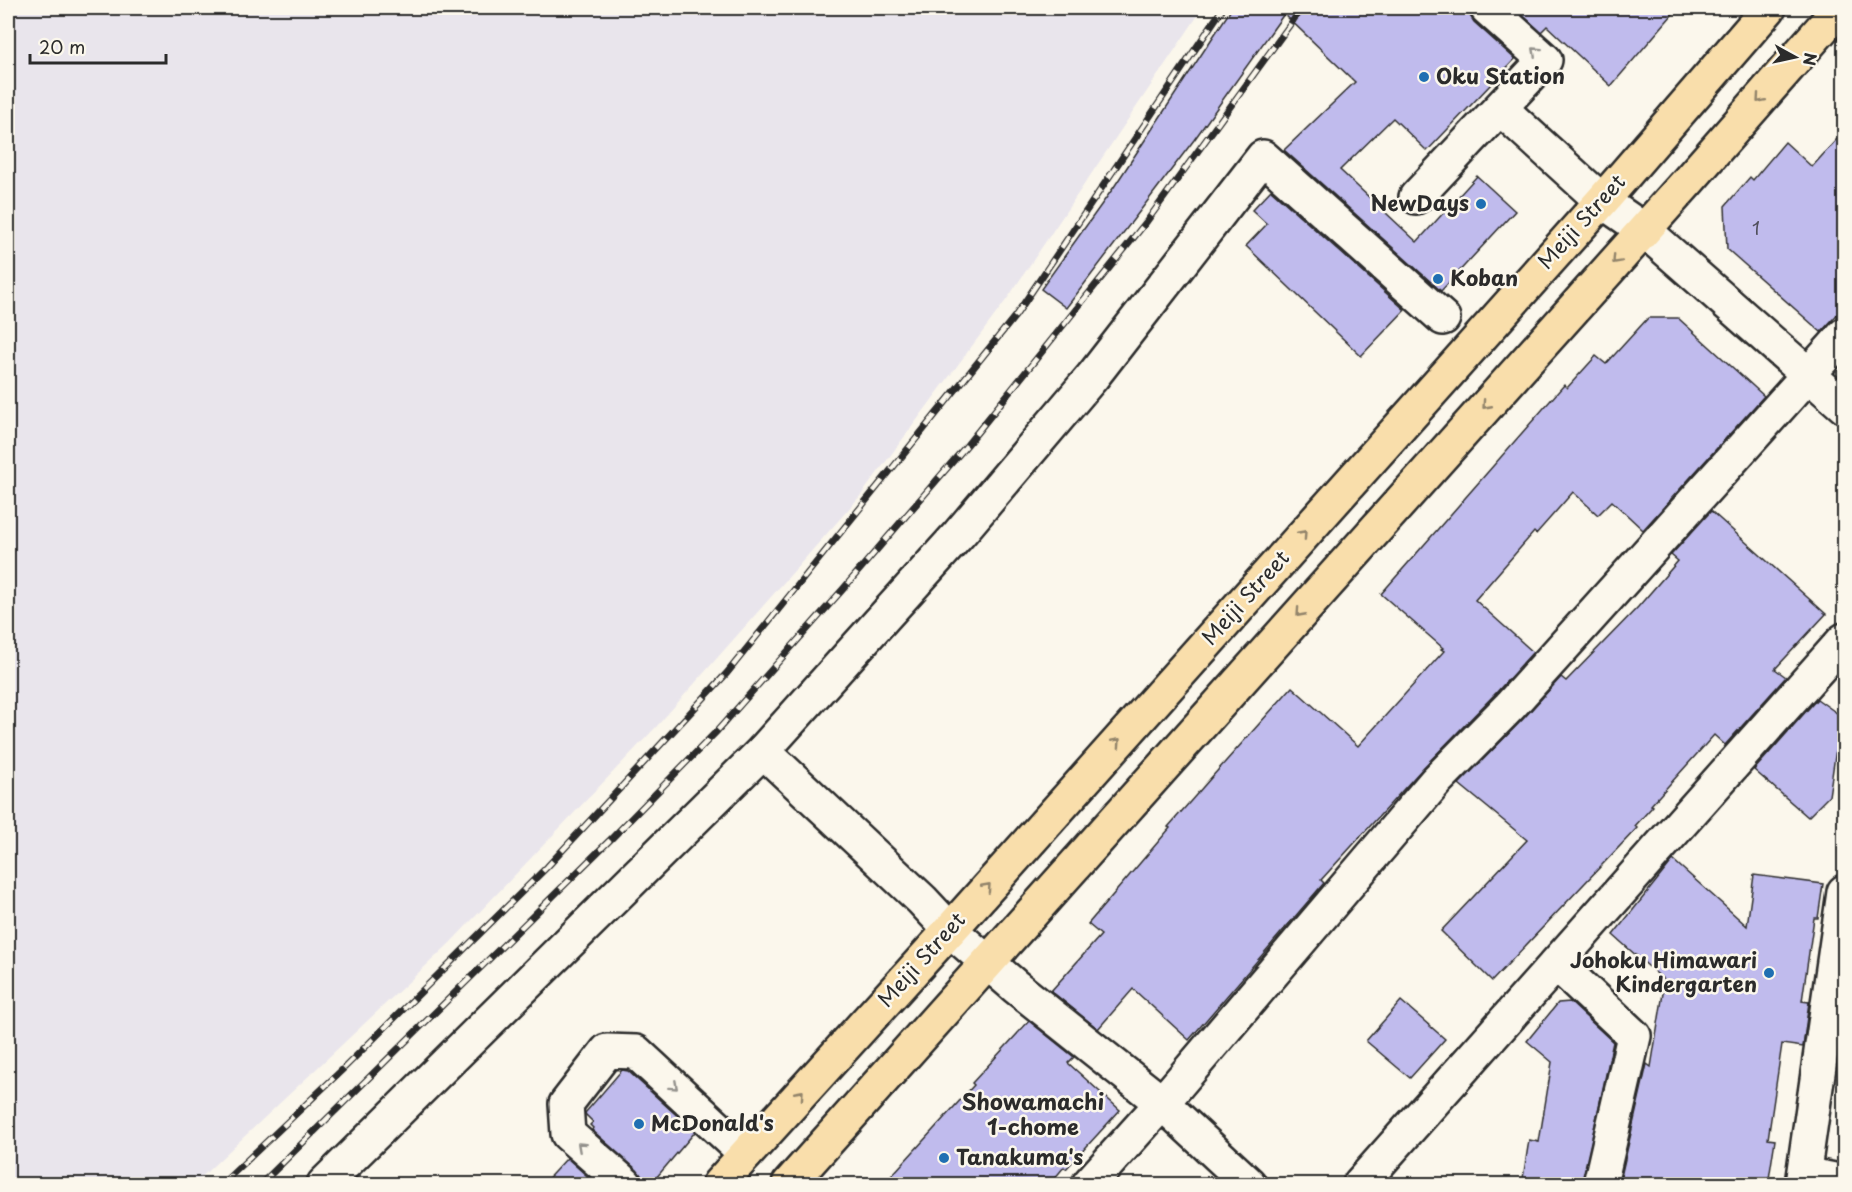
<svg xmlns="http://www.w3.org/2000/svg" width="1852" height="1192" viewBox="0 0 1852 1192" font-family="'Playpen Sans',sans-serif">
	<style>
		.built { fill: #e9e5ec }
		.building { fill: #c0bbed; stroke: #2b2b2b; stroke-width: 1.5 }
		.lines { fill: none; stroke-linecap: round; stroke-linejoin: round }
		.minor-casing { stroke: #2b2b2b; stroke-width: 38 }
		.major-casing { stroke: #2b2b2b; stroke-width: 38 }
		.minor { stroke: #fbf7ec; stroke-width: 33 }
		.major { stroke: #f9deab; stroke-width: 33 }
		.rail-casing { stroke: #2b2b2b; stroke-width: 7 }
		.rail { stroke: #fbf7ec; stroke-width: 4.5; stroke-dasharray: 14; stroke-linecap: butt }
		.oneway { stroke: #93918c }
		.oneway2 { stroke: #92846b }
		.poi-dot { fill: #1f6fb2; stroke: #fbf7ec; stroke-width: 2 }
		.labels { text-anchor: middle; stroke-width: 5; stroke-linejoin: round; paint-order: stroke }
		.number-label { font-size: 18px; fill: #504f5c }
		.poi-label { font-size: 21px; font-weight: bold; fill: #2b2b2b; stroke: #fbf7ec; text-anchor: start }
		.street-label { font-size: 21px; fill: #2b2b2b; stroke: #fbf7ec }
		.neighbourhood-label { font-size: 22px; font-weight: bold; fill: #2b2b2b; stroke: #fbf7ec }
	</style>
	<rect width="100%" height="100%" fill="#fbf7ec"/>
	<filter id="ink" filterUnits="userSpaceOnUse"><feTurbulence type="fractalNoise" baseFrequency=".0167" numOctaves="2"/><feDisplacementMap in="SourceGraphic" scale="12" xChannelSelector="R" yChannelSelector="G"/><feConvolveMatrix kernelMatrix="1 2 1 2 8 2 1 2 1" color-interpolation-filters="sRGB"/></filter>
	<g filter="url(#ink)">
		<path class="built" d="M8,8H1203L1007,299L861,495L657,726L450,943L194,1184H8Z"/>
		<g class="building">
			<path d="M1232,8H1469V14L1474,22L1515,59L1427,151L1393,118L1340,170L1417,242L1477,176L1515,211L1441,291L1284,150L1355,82L1284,14L1194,140L1066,308L1041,289L1114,187Z"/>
			<path d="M1515,8H1678L1611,86L1547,26L1541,32Z"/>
			<path d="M1845,130V306L1821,332L1727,249L1725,206L1750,177L1753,180L1785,142L1812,167Z"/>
			<path d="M1271,190L1405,310L1361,356L1246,246L1267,224L1252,210Z"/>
			<path d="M1648,318H1678L1764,396L1643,530L1612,501L1598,515L1573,492L1536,534L1534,532L1475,600L1533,652L1496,693L1423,768L1321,880L1324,883L1189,1040L1133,989L1098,1029L1051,991L1101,935L1088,924L1170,828L1168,827L1210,779L1292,687L1358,746L1444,651L1441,649L1443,648L1381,594L1564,385L1567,388L1596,356L1606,364Z"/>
			<path d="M1711,511L1826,614L1775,669L1786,677L1725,745L1714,735L1651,805L1653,806L1635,826L1637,828L1492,981L1441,931L1527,840L1459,784L1523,719L1561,677L1566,681L1638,607L1678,561L1671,555Z"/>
			<path d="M1817,699L1841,716L1829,796L1808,817L1754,770Z"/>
			<path d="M1673,860L1747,926L1754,875L1823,884L1818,918H1814L1802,1001L1809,1002L1803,1047L1782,1044L1768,1139L1775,1140L1768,1185H1619L1647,1064L1651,1067L1665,981L1613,935Z"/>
			<path d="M1401,1001L1445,1039L1410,1078L1366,1041Z"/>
			<path d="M1570,1002L1613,1042L1582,1185H1522L1529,1140L1539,1142L1552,1062L1527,1041L1558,1003Z"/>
			<path d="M1029,1021L1074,1057L1068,1063L1120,1110L1066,1169L1064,1167L1049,1185H883L974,1085L972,1083Z"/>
			<path d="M622,1070L628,1071L695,1132L650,1185H643L642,1177L637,1170L592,1130L593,1128L590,1125L593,1122L586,1115L585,1113Z"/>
			<path d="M567,1158L597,1185H542Z"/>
		</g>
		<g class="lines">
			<defs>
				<g id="minor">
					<path d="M1501,109L1602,201L1644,230L1844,406"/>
					<path d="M1416,197L1545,60L1487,8"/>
					<path d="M763,751L922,900L950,930L1016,987L1162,1103L1249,1184"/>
					<path d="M1557,964L1634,1036L1600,1184"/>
					<path d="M1804,1174L1844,1182"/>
					<path d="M324,1184L763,751L959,534L1093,376L1263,157L1443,318"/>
					<path d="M625,1184L568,1134L566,1104L607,1051L636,1052L746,1154"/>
					<path d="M1089,1184L1162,1103L1436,781L1510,706L1844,335"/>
					<path d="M1360,1184L1844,640"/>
					<path d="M1802,1184L1844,892"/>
				</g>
				<g id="major">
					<path d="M719,1184L950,930L1602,201L1769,8"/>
					<path d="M789,1184L1689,180L1840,8"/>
				</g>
			</defs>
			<use href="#minor" class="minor-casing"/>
			<use href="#major" class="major-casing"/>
			<use href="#minor" class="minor"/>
			<use href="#major" class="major"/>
			<defs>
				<g id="rail">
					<path d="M222,1184L342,1070L547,867L727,673L1016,315L1223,8"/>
					<path d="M261,1184L612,838L717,731L844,588L967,445L1147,221L1302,8"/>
				</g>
			</defs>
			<use href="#rail" class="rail-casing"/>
			<use href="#rail" class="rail"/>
		</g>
		<defs><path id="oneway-chevron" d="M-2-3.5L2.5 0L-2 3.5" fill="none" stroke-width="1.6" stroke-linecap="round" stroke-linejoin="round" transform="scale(1.5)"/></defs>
		<g class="oneway">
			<use href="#oneway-chevron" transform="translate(1536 51) rotate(-138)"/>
			<use href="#oneway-chevron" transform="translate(674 1086) rotate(42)"/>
			<use href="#oneway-chevron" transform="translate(581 1146) rotate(-138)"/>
		</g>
		<g class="oneway2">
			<use href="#oneway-chevron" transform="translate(1760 99) rotate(131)"/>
			<use href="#oneway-chevron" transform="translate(1616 260) rotate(133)"/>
			<use href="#oneway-chevron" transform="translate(1486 405) rotate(132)"/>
			<use href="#oneway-chevron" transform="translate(1303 534) rotate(-48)"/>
			<use href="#oneway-chevron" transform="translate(1300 613) rotate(132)"/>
			<use href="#oneway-chevron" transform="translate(1117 742) rotate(-48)"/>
			<use href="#oneway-chevron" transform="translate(987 887) rotate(-48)"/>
			<use href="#oneway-chevron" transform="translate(800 1094) rotate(-48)"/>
		</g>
	</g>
	<g class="poi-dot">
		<circle cx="1424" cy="77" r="6"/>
		<circle cx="1481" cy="204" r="6"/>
		<circle cx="1438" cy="279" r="6"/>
		<circle cx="1769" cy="973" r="6"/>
		<circle cx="639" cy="1124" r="6"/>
		<circle cx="944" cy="1158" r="6"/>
	</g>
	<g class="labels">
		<g class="number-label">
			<text x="1756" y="235">1</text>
		</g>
		<g class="poi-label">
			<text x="1436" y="84">Oku Station</text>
			<text x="1469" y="211" text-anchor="end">NewDays</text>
			<text x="1450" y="286">Koban</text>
			<text x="1757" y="968" text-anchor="end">Johoku Himawari<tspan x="1757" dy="24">Kindergarten</tspan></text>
			<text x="651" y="1131">McDonald's</text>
			<text x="956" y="1165">Tanakuma's</text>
		</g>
		<g class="street-label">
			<text transform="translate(1582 222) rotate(-48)" y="7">Meiji Street</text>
			<text transform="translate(1246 598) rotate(-48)" y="7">Meiji Street</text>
			<text transform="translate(922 960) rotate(-48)" y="7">Meiji Street</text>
		</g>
		<g class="neighbourhood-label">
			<text x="1033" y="1110">Showamachi<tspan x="1033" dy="25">1-chome</tspan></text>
		</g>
	</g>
	<rect width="1852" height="1192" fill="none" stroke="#fbf7ec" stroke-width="30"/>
	<rect x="15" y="15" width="1822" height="1162" fill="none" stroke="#2b2b2b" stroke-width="2" filter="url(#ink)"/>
	<g transform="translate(1795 57) rotate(98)" stroke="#fbf7ec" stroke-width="4.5" paint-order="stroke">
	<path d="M0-4.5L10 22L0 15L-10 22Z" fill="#2b2b2b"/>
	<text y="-9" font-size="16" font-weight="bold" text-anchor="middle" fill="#2b2b2b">N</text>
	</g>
	<path d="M30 54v9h136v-9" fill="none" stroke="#2b2b2b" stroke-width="3"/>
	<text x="39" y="54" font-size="18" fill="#2b2b2b" stroke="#fbf7ec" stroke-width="4.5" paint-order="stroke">20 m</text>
</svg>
